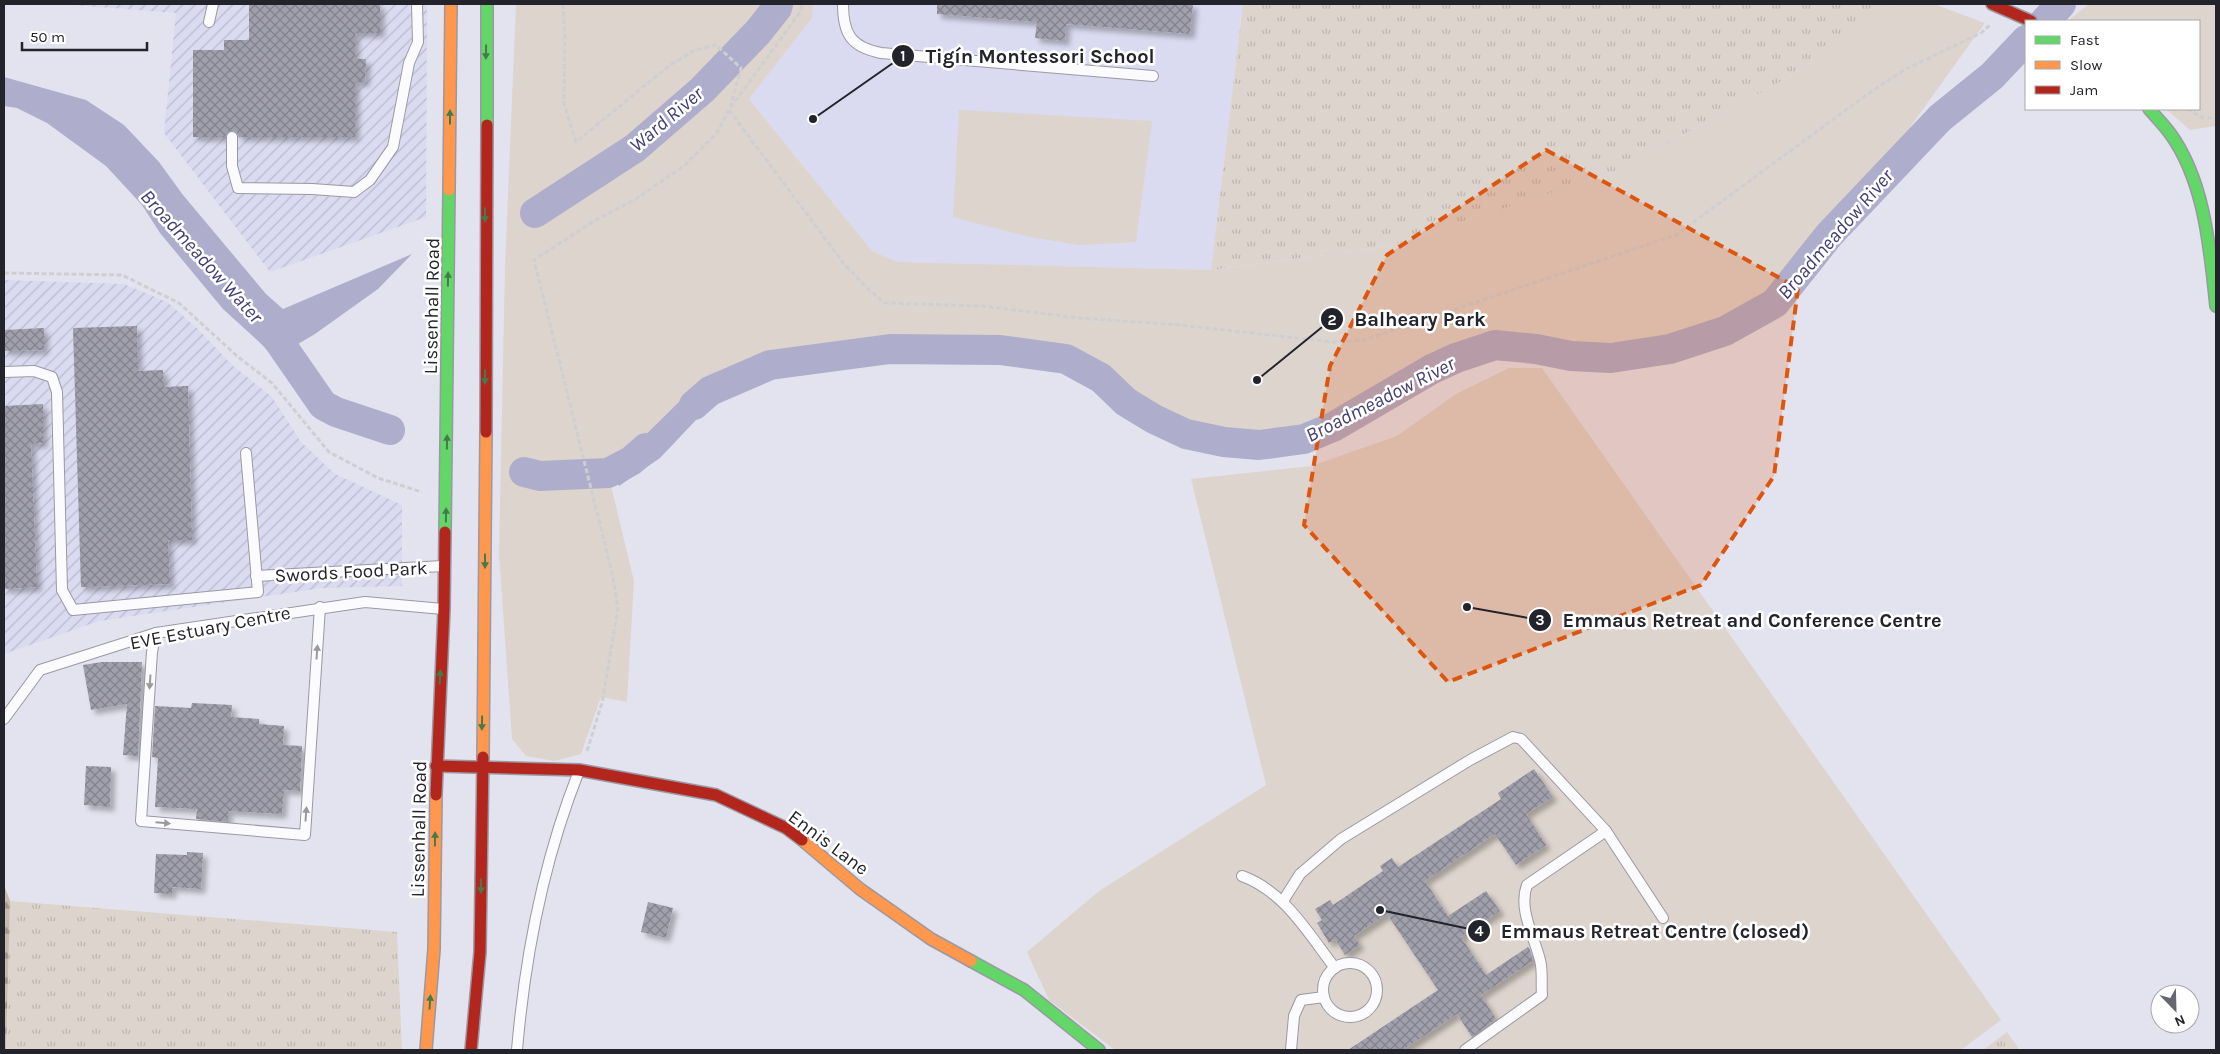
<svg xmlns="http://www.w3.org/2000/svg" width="2220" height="1054" viewBox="0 0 2220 1054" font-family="Karla,sans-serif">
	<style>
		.built { fill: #dadaf0 }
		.industrial { fill: url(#industrial-furrows) }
		.grass { fill: url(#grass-tufts) }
		.forest { fill: url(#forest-firs) }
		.green { fill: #ddd4cd }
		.water { fill: #aeadcc }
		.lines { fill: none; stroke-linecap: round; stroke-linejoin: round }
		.river { stroke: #aeadcc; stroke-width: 30 }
		.building { fill: url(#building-cross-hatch); filter: url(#shadow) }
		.lane-casing { stroke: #9a99a3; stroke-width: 12 }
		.fast-casing { stroke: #9a99a3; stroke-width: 14 }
		.slow-casing { stroke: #9a99a3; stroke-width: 14 }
		.jam-casing { stroke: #9a99a3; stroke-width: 14 }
		.path { stroke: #cfcfd3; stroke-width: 3; stroke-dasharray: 5 2.5; stroke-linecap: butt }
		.lane { stroke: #fbfbfd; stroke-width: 10 }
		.fast { stroke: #63d668; stroke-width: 11 }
		.slow { stroke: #ff974d; stroke-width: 11 }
		.jam { stroke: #b3261e; stroke-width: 11 }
		.oneway { fill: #437c4a }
		.oneway2 { fill: #9a9a9e }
		.marked { fill: #de560e; fill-opacity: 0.2; stroke: #de560e; stroke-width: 4; stroke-dasharray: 10 6; stroke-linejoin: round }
		.labels { text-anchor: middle; stroke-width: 5; stroke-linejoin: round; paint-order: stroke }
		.street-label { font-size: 19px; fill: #23232b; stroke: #fff }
		.water-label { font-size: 20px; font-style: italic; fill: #433e72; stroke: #fff }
		.leader { fill: none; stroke: #23232b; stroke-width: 2 }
		.callout-dot { fill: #23232b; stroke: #fff; stroke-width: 2 }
		.mark-label { font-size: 15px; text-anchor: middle; font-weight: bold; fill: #fff }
		.callout-label { font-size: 20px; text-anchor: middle; font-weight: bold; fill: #23232b; stroke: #fff; stroke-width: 5; stroke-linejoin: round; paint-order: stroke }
	</style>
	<defs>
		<pattern id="industrial-furrows" width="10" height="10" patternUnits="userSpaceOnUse" patternTransform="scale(1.25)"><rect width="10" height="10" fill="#dadaf0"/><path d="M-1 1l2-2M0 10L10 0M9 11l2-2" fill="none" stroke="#bbbbce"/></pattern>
		<pattern id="grass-tufts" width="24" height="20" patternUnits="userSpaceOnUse" patternTransform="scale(1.25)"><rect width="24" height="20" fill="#ddd4cd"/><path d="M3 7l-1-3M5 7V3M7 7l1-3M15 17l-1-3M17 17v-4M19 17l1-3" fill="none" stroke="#bdb6b0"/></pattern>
		<pattern id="forest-firs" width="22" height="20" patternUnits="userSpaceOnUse" patternTransform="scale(1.25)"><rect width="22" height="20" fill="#c8baac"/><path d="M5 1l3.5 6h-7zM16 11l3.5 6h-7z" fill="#a2978c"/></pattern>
		<pattern id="building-cross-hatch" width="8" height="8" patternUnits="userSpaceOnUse" patternTransform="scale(1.25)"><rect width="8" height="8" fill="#a09fac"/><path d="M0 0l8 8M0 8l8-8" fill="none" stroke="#82818c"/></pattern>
		<filter id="shadow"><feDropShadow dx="4.5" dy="4.5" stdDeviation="2.5" flood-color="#0004"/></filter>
	</defs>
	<rect width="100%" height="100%" fill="#e3e3ef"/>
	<path class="built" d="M813,4H1243L1211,270L898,262L872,251L749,99L812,18Z"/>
	<g class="industrial">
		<path d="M60,4H427L426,217L270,272L164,133L176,13Z"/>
		<path d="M4,280L124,284L167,302L199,330L232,365L272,397L301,442L335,474L402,505V586L322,588L99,621L4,654Z"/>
	</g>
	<g class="grass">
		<path d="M1243,4H1892L1791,76L1617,171L1391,246L1211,270Z"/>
		<path d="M10,901L397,932L402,1050H6Z"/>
		<path d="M2007,1032L2020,1050H1983Z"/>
	</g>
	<path class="forest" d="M4,885L10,901L6,1050H4Z"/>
	<g class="green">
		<path d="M516,4H813L812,18L749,99L872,251L898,262L1211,270L1391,246L1617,171L1791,76L1892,4H1934L1985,23L1885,162L1761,301L1736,316L1704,329L1676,339L1637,348L1573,350L1527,339L1494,341L1447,353L1384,386L1314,430L1234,435L1208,431L1141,398L1104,368L1072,352L1012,341L938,339L877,343L785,355L743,364L689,393L608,473L634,581L627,702L601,697L581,754L554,761L526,756L512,739L499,554L505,265Z"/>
		<path d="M2089,4H2216V126L2190,130L2166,109H2199V21H2073L2070,19Z"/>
		<path d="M959,110L1152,121L1136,242L1079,245L1030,237L953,217Z"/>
		<path d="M1509,368H1542L2001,1020L1961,1050H1115L1049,1000L1027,952L1099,891L1266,785L1191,479L1311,466L1397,436L1456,394Z"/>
	</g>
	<g class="water">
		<path d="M4,77L86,100L124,125L159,162L183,195L266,294L283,309L412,254L378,289L315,334L298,344L268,350L223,309L160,233L142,205L106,166L47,123L17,108L4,106Z"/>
		<path d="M725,374L731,392L713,402L660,458L619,486L611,469L689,392Z"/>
	</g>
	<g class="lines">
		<g class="river">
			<path d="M2045,21L2061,4"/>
			<path d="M535,213L635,148L702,90L758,32L777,8L778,4"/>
			<path d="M256,315L278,340L323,405L336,412L390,430"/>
			<path d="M694,405L710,391L770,365L890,349L1000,350L1066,359L1101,378L1126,402L1154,419L1186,434L1224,442L1259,445L1304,439L1333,427L1432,369L1456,358L1495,345L1536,349L1571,356L1611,358L1670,349L1725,331L1775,303L1829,235L1940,118L1992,76L2026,40"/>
			<path d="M524,472L540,476L608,473L631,461L646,448"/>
		</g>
	</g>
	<g class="building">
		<path d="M249,4H380V33H355V59H366L365,82H355V137H239L236,131L232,130L226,133L225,137H193V50H224V40H249Z"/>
		<path d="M937,4H1193L1190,34L1066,24L1065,41L1035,38L1037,22L937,14Z"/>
		<path d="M137,326L138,371L163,370L164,387L188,386L192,540H168L170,584L81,587L73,328Z"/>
		<path d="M44,328V350L4,351V330Z"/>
		<path d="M43,404V443L31,444L37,587L4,589V406Z"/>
		<path d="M102,662H142L138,756L123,755L127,704L91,710L83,665Z"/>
		<path d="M192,703L232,705L231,717L259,719V724L284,726L283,745L302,746L300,791L284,790L282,814L228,811V822L196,819L197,809L155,807L158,758L152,757L155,706L191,708Z"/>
		<path d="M86,766L111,767L110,807L84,805Z"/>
		<path d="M1534,769L1553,797L1526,814L1546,845L1516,865L1495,834L1425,881L1448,916L1486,891L1500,911L1461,937L1486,975L1528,947L1530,950L1533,961L1481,995L1496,1019L1472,1037L1457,1014L1403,1050H1348L1438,990L1387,914L1354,936L1360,945L1345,955L1335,939L1329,943L1317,923L1322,920L1315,909L1330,900L1333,905L1383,871L1380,866L1392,858L1398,867L1501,799L1498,793Z"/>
		<path d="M187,852L203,853L201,889L172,887V894L154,893L156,854L187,855Z"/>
		<path d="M648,902L673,908L666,938L641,932Z"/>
	</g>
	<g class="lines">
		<defs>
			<g id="lane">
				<path d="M843,4C843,34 851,47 881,53L1153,76"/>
				<path d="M209,22L213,4"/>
				<path d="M232,137V166L238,188L312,189L354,192L370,180L393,147L409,63L418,42L417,4"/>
				<path d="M4,372L34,371L52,377L57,392L62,590L73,610L258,592L246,453"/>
				<path d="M256,576L443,566"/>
				<path d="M156,633L152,652L141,821L305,835L320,607"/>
				<path d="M4,719L40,670L156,633L365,602L443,609"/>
				<path d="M1242,876C1284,891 1308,933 1335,968"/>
				<path d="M1283,901L1300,874L1341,839L1470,760L1513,737L1521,739L1606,831L1663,918"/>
				<circle cx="1350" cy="990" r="27"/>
				<path d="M517,1050C525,956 544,859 579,771"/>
				<path d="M1291,1050L1294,1016L1301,1000L1324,997"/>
				<path d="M1465,1050L1542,995C1541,984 1543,971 1540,960C1534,936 1518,909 1527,885L1606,831"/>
			</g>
			<g id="fast">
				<path d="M2149,109C2156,117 2163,124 2169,132C2205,180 2210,250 2216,306"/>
				<path d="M487,125V4"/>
				<path d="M445,532L449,190"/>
				<path d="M971,961L1024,990L1099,1050"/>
			</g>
			<g id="slow">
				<path d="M449,190L451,4"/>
				<path d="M483,757L486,432"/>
				<path d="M802,840L860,889L931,939L971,961"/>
				<path d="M426,1050L434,949L436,795"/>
			</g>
			<g id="jam">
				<path d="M1992,4L2031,21"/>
				<path d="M486,432L487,125"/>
				<path d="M436,766L579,770L716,795L786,828L802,840"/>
				<path d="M436,795L444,609L445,532"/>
				<path d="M471,1050L480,952L483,757"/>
			</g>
		</defs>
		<use href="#lane" class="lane-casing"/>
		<use href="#fast" class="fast-casing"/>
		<use href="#slow" class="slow-casing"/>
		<use href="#jam" class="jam-casing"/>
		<g class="path">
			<path d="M563,4L565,35L564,104L576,142L670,65L695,50L716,45L741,68L730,107"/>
			<path d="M2187,109L2203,118H2216"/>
			<path d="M729,110L845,265L868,289L885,303L982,306L1079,318L1180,325L1332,342L1364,340L1676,235L1865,96L1904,70L1981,33L1990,25"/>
			<path d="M4,273L122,275L179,303L237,356L272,383L329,452L378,478L422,492"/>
			<path d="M587,751L602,703L618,608L612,573L534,260L594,221L636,199L685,165L716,134L729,110L801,11L802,4"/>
		</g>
		<use href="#lane" class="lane"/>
		<use href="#fast" class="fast"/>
		<use href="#slow" class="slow"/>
		<use href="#jam" class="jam"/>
	</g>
	<defs><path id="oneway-solid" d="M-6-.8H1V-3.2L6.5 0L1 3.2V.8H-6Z" transform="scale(1.25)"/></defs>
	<g class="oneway">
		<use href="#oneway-solid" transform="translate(486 52) rotate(91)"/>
		<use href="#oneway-solid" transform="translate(450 117) rotate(-90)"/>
		<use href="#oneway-solid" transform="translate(485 215) rotate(90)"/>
		<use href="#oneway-solid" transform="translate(448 279) rotate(-89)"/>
		<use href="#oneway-solid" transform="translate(485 377) rotate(90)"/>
		<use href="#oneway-solid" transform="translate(447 442) rotate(-89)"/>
		<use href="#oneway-solid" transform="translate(446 515) rotate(-89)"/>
		<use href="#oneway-solid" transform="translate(485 561) rotate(90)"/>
		<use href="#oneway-solid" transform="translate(440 677) rotate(-87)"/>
		<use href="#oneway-solid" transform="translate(482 723) rotate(91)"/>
		<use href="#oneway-solid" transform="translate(435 839) rotate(-89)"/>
		<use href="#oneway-solid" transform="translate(481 886) rotate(90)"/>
		<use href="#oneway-solid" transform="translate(430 1002) rotate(-86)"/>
	</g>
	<g class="oneway2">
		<use href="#oneway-solid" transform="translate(317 652) rotate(-86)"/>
		<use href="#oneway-solid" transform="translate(150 682) rotate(94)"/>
		<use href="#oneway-solid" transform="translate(306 814) rotate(-86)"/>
		<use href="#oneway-solid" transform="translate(163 823) rotate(5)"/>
	</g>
	<path class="marked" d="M1546,150L1798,288L1774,476L1701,585L1448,682L1304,525L1330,366L1387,255Z"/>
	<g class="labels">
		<g class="street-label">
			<text transform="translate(431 306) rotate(-89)" y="7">Lissenhall Road</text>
			<text transform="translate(351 571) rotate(-3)" y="7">Swords Food Park</text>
			<text transform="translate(210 627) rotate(-11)" y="7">EVE Estuary Centre</text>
			<text transform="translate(418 829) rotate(-89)" y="7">Lissenhall Road</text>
			<text transform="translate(829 842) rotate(37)" y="7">Ennis Lane</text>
		</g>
		<g class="water-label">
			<text transform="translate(666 119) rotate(-40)" y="7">Ward River</text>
			<text transform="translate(1835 234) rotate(-49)" y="7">Broadmeadow River</text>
			<text transform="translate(202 256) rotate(48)" y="7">Broadmeadow Water</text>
			<text transform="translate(1380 399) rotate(-27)" y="7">Broadmeadow River</text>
		</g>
	</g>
	<path class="leader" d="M813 119L903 56M1257 380L1332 319M1467 607L1540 620M1380 910L1479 931"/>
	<g class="callout-dot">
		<circle cx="813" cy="119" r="5"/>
		<circle cx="1257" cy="380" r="5"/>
		<circle cx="1467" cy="607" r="5"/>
		<circle cx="1380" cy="910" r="5"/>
		<circle cx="903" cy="56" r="12"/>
		<circle cx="1332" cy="319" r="12"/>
		<circle cx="1540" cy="620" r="12"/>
		<circle cx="1479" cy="931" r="12"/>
	</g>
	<g class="mark-label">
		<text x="903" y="61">1</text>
		<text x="1332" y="325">2</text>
		<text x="1540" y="625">3</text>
		<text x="1479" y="936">4</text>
	</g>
	<g class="callout-label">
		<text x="1040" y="63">Tigín Montessori School</text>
		<text x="1420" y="326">Balheary Park</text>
		<text x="1752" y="627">Emmaus Retreat and Conference Centre</text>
		<text x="1655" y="938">Emmaus Retreat Centre (closed)</text>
	</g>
	<rect width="2220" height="1054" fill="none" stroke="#23232b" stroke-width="10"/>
	<rect x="2025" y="20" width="175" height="90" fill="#ffffff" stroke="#a7a7aa"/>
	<rect x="2035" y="36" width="25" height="8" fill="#63d668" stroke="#a7a7aa"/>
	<text x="2070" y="45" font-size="15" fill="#23232b">Fast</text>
	<rect x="2035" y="61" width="25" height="8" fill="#ff974d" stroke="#a7a7aa"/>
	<text x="2070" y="70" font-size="15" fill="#23232b">Slow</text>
	<rect x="2035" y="86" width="25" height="8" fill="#b3261e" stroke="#a7a7aa"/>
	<text x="2070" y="95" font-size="15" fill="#23232b">Jam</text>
	<g transform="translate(2175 1009) rotate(157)"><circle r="24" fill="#ffffff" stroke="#a7a7aa"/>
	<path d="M0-4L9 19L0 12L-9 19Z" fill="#666670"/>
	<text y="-8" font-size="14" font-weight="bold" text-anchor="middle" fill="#23232b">N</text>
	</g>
	<path d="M22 42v8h125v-8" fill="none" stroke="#23232b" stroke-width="2.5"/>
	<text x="30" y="42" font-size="15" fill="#23232b" stroke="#ffffff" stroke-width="4" paint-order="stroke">50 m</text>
</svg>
